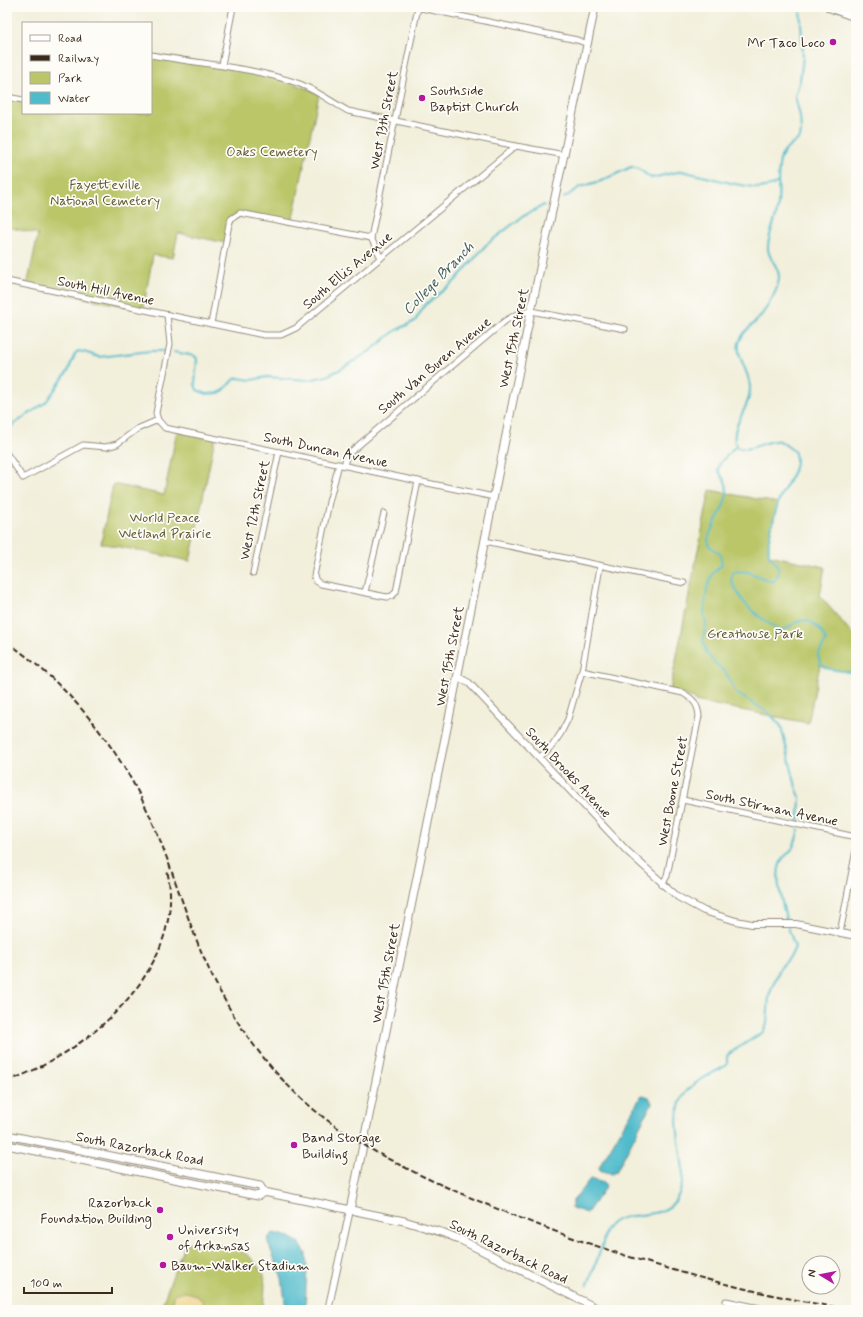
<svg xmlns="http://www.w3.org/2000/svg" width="863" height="1317" viewBox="0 0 863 1317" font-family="Mynerve,sans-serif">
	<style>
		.green { fill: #bac668; stroke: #7a7843 }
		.sand { fill: #eeda9e; stroke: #94825e }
		.water { fill: #4fbbcb; stroke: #457274 }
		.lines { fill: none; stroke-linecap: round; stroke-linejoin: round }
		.stream { stroke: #4fbbcb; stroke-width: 2 }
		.minor-casing { stroke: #968c7c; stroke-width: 7 }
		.tertiary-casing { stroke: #968c7c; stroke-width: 8 }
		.secondary-casing { stroke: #968c7c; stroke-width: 9 }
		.primary-casing { stroke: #968c7c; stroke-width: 10 }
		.minor { stroke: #fff; stroke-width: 5 }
		.tertiary { stroke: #fff; stroke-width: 6 }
		.secondary { stroke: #fff; stroke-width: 7 }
		.primary { stroke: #fff; stroke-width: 8 }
		.rail { stroke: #3b2a1e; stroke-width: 2; stroke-dasharray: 6 3; stroke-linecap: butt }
		.poi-dot { fill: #b5179e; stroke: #fdfcf7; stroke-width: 1.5 }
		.labels { text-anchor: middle; stroke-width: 3.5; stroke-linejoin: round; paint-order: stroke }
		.poi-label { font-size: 14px; fill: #3b2a1e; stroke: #fdfcf7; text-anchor: start }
		.street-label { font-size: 14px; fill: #3b2a1e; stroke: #fdfcf7 }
		.park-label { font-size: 14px; fill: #615934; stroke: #fdfcf7 }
		.water-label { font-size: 15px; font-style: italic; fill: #425d5b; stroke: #fdfcf7 }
	</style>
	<rect width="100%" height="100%" fill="#fdfcf7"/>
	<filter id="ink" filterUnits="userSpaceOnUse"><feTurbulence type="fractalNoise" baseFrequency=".025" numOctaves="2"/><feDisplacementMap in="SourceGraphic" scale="8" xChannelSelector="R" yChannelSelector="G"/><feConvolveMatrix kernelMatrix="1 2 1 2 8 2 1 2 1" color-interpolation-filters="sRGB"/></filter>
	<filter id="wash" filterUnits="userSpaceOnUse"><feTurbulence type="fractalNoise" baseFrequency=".012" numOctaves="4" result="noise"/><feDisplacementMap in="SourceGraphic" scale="16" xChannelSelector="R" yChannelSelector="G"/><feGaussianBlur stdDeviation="0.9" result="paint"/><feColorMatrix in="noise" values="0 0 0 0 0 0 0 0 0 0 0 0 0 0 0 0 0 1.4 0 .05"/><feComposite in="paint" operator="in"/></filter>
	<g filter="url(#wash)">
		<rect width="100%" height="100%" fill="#f2efdb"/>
		<g class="green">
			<path d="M151,55C207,63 267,69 319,94L292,223L244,213L231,219L226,243L178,233L173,258L153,255L143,310L27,286L38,234L7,227V97L23,100V113H151Z"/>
			<path d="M177,430L215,438L190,561L101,543L113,484L164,495Z"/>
			<path d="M710,490L778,503L769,540V555L825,567L820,596L856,638V673L829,669L820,665L808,723L695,701L690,697L670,690Z"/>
			<path d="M185,1243C209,1243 243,1243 258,1266C260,1269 264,1273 264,1276C266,1287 264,1300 262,1310H160Z"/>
		</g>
		<path class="sand" d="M186,1292C198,1294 202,1300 208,1310H171L175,1293Z"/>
		<g class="water">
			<path d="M643,1095L649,1097L652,1103L616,1172L611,1174L600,1170L599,1167L641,1096Z"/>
			<path d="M590,1179L604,1183L606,1186L587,1213L572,1208V1202Z"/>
			<path d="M273,1233L290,1237L300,1244L306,1254L307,1267L305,1310H286L282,1278L268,1243L269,1237Z"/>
		</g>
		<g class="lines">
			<g class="stream">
				<path d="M564,198L580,187L601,181L631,167L639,169L651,178L682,171L735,184L759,188L771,186L778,182"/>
				<path d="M174,352L195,356L197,359L195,384L197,390L207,394L218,393L223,391L233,380L238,378L251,380L267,377L308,380L327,376L341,369L370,351L395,331L415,321L425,305L455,281L486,245L522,217L544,205"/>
				<path d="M7,429L46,402L68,371L75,354L78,351L84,352L99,357L150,351H164"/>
				<path d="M736,447C749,454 766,439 780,441L794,451C802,469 783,486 778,503C774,519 766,539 769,556C779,563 782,573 773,582L748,572L734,571L731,580C740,599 748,610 766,621C770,624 775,628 779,629C788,631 792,623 799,621C811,617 823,631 826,641L818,655L821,665L829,669L856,673"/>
				<path d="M799,821L800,797L796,787L781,726L770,714L736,693L726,673L713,661L706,652L703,640L706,624L704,612L707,588L713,573L722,565L720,554L709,546L708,540C712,521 733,502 725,481C723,477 720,474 718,470L720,463L736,446C729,424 751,409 750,387C750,372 736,358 739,343C742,332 752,326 760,317C767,308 779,289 779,277C779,265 767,258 768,247C768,235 775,223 777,211C781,194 775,174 781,157C785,148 793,144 800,138L801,131L800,116L795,96L800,80L803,57L800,7"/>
				<path d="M786,920C783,903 772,874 783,858C785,856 788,854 790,852C795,846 797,837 799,829"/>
				<path d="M587,1286C593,1273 597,1260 602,1246C605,1239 603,1233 608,1227C625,1206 664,1225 678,1196C694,1164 663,1122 686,1092C696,1080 714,1073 727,1065V1056L730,1053L763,1032L767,1024L769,996L773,985L780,968L791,956L795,947L788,927"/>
			</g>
		</g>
	</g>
	<g filter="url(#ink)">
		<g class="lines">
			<defs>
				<g id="minor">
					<path d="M416,7L577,40L588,44"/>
					<path d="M151,55C201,64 252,67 300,84C317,91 332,102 348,111L516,146L565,155"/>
					<path d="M222,65L233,7"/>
					<path d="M7,97L23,100"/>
					<path d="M371,238L418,7"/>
					<path d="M7,281L264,335H281L296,328L516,146"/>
					<path d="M167,315L170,344L156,413L158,420L165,428L494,497"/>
					<path d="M211,324L229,224L231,219L240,213L371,238L381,258"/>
					<path d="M7,454L23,478L83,445L106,447L117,444L137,429L158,420"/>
					<path d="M339,464L329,502L314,576L316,581L321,584L387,597L392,596L396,592L418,481"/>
					<path d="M344,465L347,455L505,321L517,314L531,311L625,329"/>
					<path d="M485,541L684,583"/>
					<path d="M253,573L279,452"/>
					<path d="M365,592L384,513"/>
					<path d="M582,671L683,693C693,699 698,704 699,716L667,876L662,885"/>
					<path d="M540,757L553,745L561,733L568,719L582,671L600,567"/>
					<path d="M683,800L856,837"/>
					<path d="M840,933L856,850"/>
					<path d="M726,1301L770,1310"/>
				</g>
				<g id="tertiary">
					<path d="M458,677L469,683L627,851L678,897L704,911L736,921L752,924H796L856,936"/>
					<path d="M328,1310L350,1210"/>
				</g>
				<g id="secondary">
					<path d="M7,1135L260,1186L264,1192"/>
					<path d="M7,1145L258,1196L264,1192L404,1221L444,1233L459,1239L600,1310"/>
					<path d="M350,1210L531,311L595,7"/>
				</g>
				<path id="primary" d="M829,7L856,17"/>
			</defs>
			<use href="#minor" class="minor-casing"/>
			<use href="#tertiary" class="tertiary-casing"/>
			<use href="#secondary" class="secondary-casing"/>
			<use href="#primary" class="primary-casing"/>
			<use href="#minor" class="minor"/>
			<use href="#tertiary" class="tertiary"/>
			<use href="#secondary" class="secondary"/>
			<use href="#primary" class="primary"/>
			<g class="rail">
				<path d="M7,642C78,692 128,759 160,840C178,886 192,935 214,980C238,1028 271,1073 312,1108C363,1151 426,1179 488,1205C606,1254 727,1290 853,1310"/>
				<path d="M7,1081C89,1053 189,966 167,870"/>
			</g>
		</g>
	</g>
	<g class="poi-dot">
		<circle cx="833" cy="42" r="4"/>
		<circle cx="422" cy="98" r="4"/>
		<circle cx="294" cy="1145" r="4"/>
		<circle cx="160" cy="1210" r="4"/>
		<circle cx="170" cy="1237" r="4"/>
		<circle cx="163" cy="1265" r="4"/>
	</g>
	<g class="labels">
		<g class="poi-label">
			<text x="825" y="47" text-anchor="end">Mr Taco Loco</text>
			<text x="430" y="95">Southside<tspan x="430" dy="16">Baptist Church</tspan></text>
			<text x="302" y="1142">Band Storage<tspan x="302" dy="16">Building</tspan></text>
			<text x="152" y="1207" text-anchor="end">Razorback<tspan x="152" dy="16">Foundation Building</tspan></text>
			<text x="178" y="1234">University<tspan x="178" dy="16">of Arkansas</tspan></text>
			<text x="171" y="1270">Baum-Walker Stadium</text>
		</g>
		<g class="street-label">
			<text transform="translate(383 120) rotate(-79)" y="5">West 13th Street</text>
			<text transform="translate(347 270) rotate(-40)" y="5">South Ellis Avenue</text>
			<text transform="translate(106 290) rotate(12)" y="5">South Hill Avenue</text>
			<text transform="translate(513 338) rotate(-78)" y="5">West 15th Street</text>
			<text transform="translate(434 365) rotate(-40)" y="5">South Van Buren Avenue</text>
			<text transform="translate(326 449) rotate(12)" y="5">South Duncan Avenue</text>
			<text transform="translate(254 510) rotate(-78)" y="5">West 12th Street</text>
			<text transform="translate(449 656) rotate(-79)" y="5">West 15th Street</text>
			<text transform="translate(569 772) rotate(47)" y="5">South Brooks Avenue</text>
			<text transform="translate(672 791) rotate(-79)" y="5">West Boone Street</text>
			<text transform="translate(772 807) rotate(12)" y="5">South Stirman Avenue</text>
			<text transform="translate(385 973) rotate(-79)" y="5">West 15th Street</text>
			<text transform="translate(140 1148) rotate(11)" y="5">South Razorback Road</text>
			<text transform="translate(509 1251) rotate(26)" y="5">South Razorback Road</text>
		</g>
		<g class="park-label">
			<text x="272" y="156">Oaks Cemetery</text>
			<text x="105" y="189">Fayetteville<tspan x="105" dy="16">National Cemetery</tspan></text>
			<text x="165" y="522">World Peace<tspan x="165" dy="16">Wetland Prairie</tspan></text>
			<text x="755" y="638">Greathouse Park</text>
		</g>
		<g class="water-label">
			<text transform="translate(438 278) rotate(-46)" y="5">College Branch</text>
		</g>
	</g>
	<rect width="863" height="1317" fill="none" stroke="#fdfcf7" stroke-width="24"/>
	<rect x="22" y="22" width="130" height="92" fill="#fdfcf7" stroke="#afa8a0"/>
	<rect x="30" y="35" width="20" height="6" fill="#ffffff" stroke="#afa8a0"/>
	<text x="58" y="42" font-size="12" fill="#3b2a1e">Road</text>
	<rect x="30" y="55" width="20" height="6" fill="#3b2a1e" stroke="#afa8a0"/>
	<text x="58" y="62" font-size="12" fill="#3b2a1e">Railway</text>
	<rect x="30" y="72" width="20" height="12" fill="#bac668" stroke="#afa8a0"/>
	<text x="58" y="82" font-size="12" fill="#3b2a1e">Park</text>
	<rect x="30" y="92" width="20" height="12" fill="#4fbbcb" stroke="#afa8a0"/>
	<text x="58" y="102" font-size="12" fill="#3b2a1e">Water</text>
	<g transform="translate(821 1275) rotate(280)"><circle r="19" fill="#fdfcf7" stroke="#afa8a0"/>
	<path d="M0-3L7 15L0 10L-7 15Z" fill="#b5179e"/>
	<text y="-6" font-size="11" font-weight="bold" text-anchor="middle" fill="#3b2a1e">N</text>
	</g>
	<path d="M24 1287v6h88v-6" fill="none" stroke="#3b2a1e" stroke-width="2"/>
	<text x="30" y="1287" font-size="12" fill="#3b2a1e" stroke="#fdfcf7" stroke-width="3" paint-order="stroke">100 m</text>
</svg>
